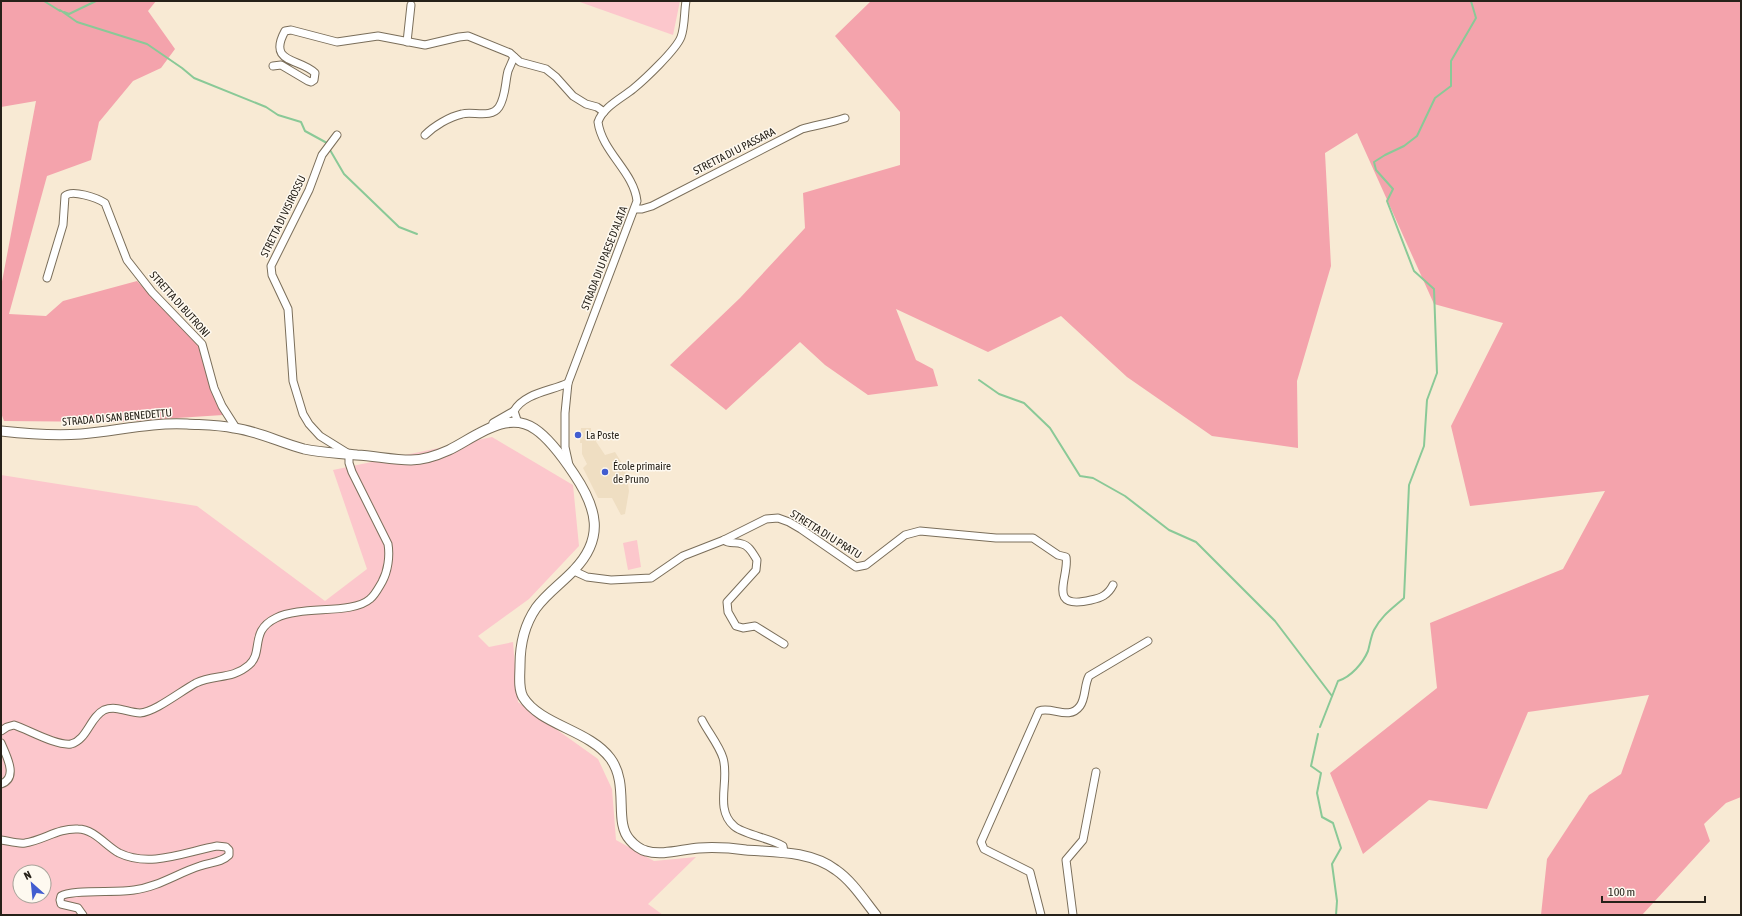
<svg xmlns="http://www.w3.org/2000/svg" width="1742" height="916" viewBox="0 0 1742 916" font-family="'Asap Condensed',sans-serif">
	<style>
		.built { fill: #efdec2 }
		.green { fill: #fcc7cc; fill-rule: evenodd }
		.forest { fill: #f4a3ac }
		.lines { fill: none; stroke-linecap: round; stroke-linejoin: round }
		.stream { stroke: #8ac997; stroke-width: 2 }
		.minor-casing { stroke: #7a6e5a; stroke-width: 9 }
		.tertiary-casing { stroke: #7a6e5a; stroke-width: 11 }
		.minor { stroke: #fff; stroke-width: 7 }
		.tertiary { stroke: #fff; stroke-width: 9 }
		.poi-dot { fill: #425dd0; stroke: #fef9f0; stroke-width: 1.5 }
		.labels { text-anchor: middle; stroke-width: 3; stroke-linejoin: round; paint-order: stroke }
		.street-label { font-size: 11px; fill: #262119; stroke: #fef9f0 }
		.poi-label { font-size: 11px; fill: #262119; stroke: #fef9f0; text-anchor: start }
	</style>
	<rect width="100%" height="100%" fill="#f8ead4"/>
	<path class="built" d="M581,428H591V434L605,455L615,452L623,465L627,477L629,491L625,514L621,515L612,498H598L583,468L587,464L582,454V443H580Z"/>
	<g class="green">
		<path d="M577,1H680L673,35Z"/>
		<path d="M492,437L573,485L579,546L529,599L478,636L489,647L513,642L518,702L598,759L612,789L616,840L654,861L696,857L648,904L663,915H1V475L197,506L325,601L367,569L333,470ZM20,872H44V896H20Z"/>
		<path d="M637,540L641,567L628,570L623,543Z"/>
	</g>
	<g class="forest">
		<path d="M1,1H156L148,11L175,49L161,68L133,81L99,122L91,160L47,176L9,314L46,316L63,301L137,281L200,347L212,392L223,415L115,422L4,421L1,413V287L36,101L1,107Z"/>
		<path d="M871,1H1741V797L1726,803L1704,824L1710,841L1642,915H1541L1547,859L1589,795L1621,774L1649,695L1528,712L1487,809L1429,800L1363,854L1330,773L1437,688L1430,623L1563,569L1605,491L1470,506L1451,426L1503,323L1434,304L1357,133L1325,153L1331,266L1297,381L1298,448L1212,436L1127,377L1061,316L988,352L896,309L916,360L933,369L938,386L868,395L825,365L800,342L726,410L670,365L740,298L805,228L803,193L900,165V112L835,36Z"/>
	</g>
	<g class="lines">
		<g class="stream">
			<path d="M44,1L60,11"/>
			<path d="M60,10L77,22L147,44L182,68L194,78L266,107L278,115L301,122L305,131L327,143"/>
			<path d="M64,12L69,14L96,1"/>
			<path d="M330,150L344,174L399,227L417,234"/>
			<path d="M979,380L999,394L1024,403L1050,428L1080,476L1093,478L1125,496L1169,530L1196,542L1275,621L1332,696"/>
			<path d="M1320,727L1338,681C1351,677 1363,663 1368,651C1370,644 1371,636 1374,630C1381,616 1393,608 1404,598L1409,485L1424,446L1427,400L1437,373L1434,289L1414,271L1387,201L1393,189L1376,170L1374,162L1385,155L1404,146L1417,136L1435,98L1451,86V61L1476,18L1471,1"/>
			<path d="M1318,734L1311,766L1321,773L1317,793L1322,817L1333,823L1341,848L1332,864L1337,901L1336,915"/>
		</g>
		<defs>
			<g id="minor">
				<path d="M407,42L411,5"/>
				<path d="M273,66L281,65L308,81L311,82L314,80L315,73C300,58 267,64 285,31L291,30L337,42L378,36L425,45L459,37L468,36L510,53L520,62L546,69L556,77L573,96L586,104L597,107L604,112"/>
				<path d="M425,135C434,126 449,117 462,114C473,111 491,119 499,107C506,96 505,82 508,71C510,66 512,62 514,57"/>
				<path d="M635,209H642L652,206L802,129C816,125 831,123 845,118"/>
				<path d="M47,278L63,225L65,196C72,189 97,198 105,203L127,260L152,292L202,344L214,388L222,406L236,428"/>
				<path d="M493,423L514,411"/>
				<path d="M518,423L514,411C524,393 551,391 568,383"/>
				<path d="M569,465L565,447V413L568,383L637,201C634,172 602,152 598,122C603,107 622,98 633,89C644,80 676,50 681,37C685,26 684,13 686,1"/>
				<path d="M724,540C730,545 736,541 742,544C750,546 753,554 757,560L756,570L727,602L728,612L736,626L743,628L755,626L784,644"/>
				<path d="M574,571L587,577L611,580L651,578L683,556L724,540L766,519L778,518L789,522L801,529L856,567L866,565L905,535L920,531L996,538H1033L1058,555L1066,557C1070,576 1045,611 1091,600C1101,598 1108,595 1113,585"/>
				<path d="M702,720C708,732 719,745 723,758C730,780 714,809 734,826C742,834 770,838 783,846L784,852"/>
				<path d="M1,731L7,727L14,725C29,730 56,746 71,744C87,740 90,717 104,710C117,705 128,713 140,713C155,712 181,691 196,683C214,674 232,680 249,665C264,652 249,631 276,618C302,605 352,615 370,599C375,595 379,587 382,582C388,571 390,556 388,544L352,472L349,463V454L320,436L309,424L303,414L293,381L288,309L272,275L271,266L309,190L322,155L337,135"/>
				<path d="M1,743C6,755 19,778 1,784"/>
				<path d="M1,840C9,841 17,844 25,843C44,840 58,828 78,829C94,829 106,846 119,853C150,868 185,852 217,846L226,847L229,850V855C221,863 211,862 200,866C178,873 158,887 134,890C117,893 71,889 61,896L60,900L61,904L78,908L83,915"/>
				<path d="M1041,915L1030,872L984,849L981,842L1039,711C1052,706 1069,721 1080,706C1086,698 1084,685 1089,676L1148,641"/>
				<path d="M1073,915L1066,860L1083,840L1096,772"/>
			</g>
			<path id="tertiary" d="M1,431C28,434 54,436 81,434C117,431 151,422 187,424C203,425 219,425 234,428C258,431 281,443 304,449C322,453 340,453 357,455C375,456 393,460 411,460C424,460 438,455 449,450C474,438 507,409 535,429C550,439 564,459 574,474C597,508 605,538 574,570C562,583 547,593 536,608C525,624 520,645 520,665C520,675 518,688 523,697C540,725 589,730 610,758C630,784 613,822 630,840C634,845 641,850 646,851C662,856 683,849 699,848C715,847 731,848 746,850C776,852 811,851 836,870C852,881 864,900 876,915"/>
		</defs>
		<use href="#minor" class="minor-casing"/>
		<use href="#tertiary" class="tertiary-casing"/>
		<use href="#minor" class="minor"/>
		<use href="#tertiary" class="tertiary"/>
	</g>
	<g class="poi-dot">
		<circle cx="578" cy="435" r="4"/>
		<circle cx="605" cy="472" r="4"/>
	</g>
	<g class="labels">
		<g class="street-label">
			<text transform="translate(734 151) rotate(-27)" y="4">STRETTA DI U PASSARA</text>
			<text transform="translate(283 216) rotate(-64)" y="4">STRETTA DI VISIROSSU</text>
			<text transform="translate(604 258) rotate(-69)" y="4">STRADA DI U PAESE D'ALATA</text>
			<text transform="translate(180 304) rotate(48)" y="4">STRETTA DI BUTRONI</text>
			<text transform="translate(117 417) rotate(-5)" y="4">STRADA DI SAN BENEDETTU</text>
			<text transform="translate(826 534) rotate(32)" y="4">STRETTA DI U PRATU</text>
		</g>
		<g class="poi-label">
			<text x="586" y="439">La Poste</text>
			<text x="613" y="470">École primaire<tspan x="613" dy="13">de Pruno</tspan></text>
		</g>
	</g>
	<rect width="1742" height="916" fill="none" stroke="#262119" stroke-width="4"/>
	<g transform="translate(32 884) rotate(333)"><circle r="19" fill="#fef9f0" stroke="#a8a39a"/>
	<path d="M0-3L7 15L0 10L-7 15Z" fill="#425dd0"/>
	<text y="-6" font-size="11" font-weight="bold" text-anchor="middle" fill="#262119">N</text>
	</g>
	<path d="M1602 896v6h103v-6" fill="none" stroke="#262119" stroke-width="2"/>
	<text x="1608" y="896" font-size="12" fill="#262119" stroke="#fef9f0" stroke-width="3" paint-order="stroke">100 m</text>
</svg>
